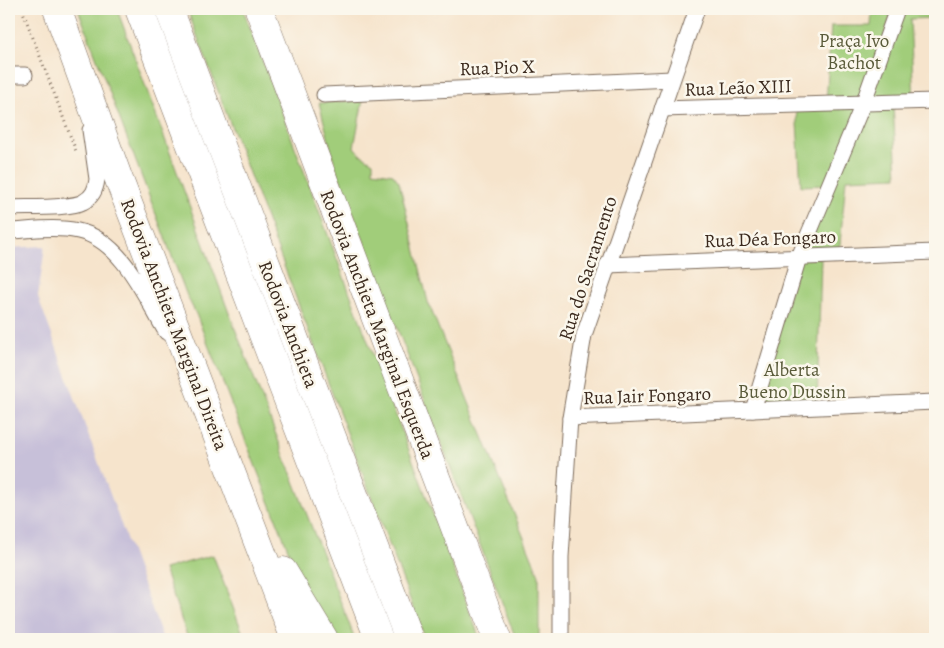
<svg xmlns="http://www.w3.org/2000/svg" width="944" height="648" viewBox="0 0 944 648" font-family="Alegreya,serif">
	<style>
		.industrial { fill: #c7c0d9 }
		.green { fill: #a1cd7a; stroke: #6e7c4c }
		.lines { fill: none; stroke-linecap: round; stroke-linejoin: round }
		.street-casing { stroke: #7c6b5b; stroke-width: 17 }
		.highway-casing { stroke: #7c6b5b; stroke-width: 29 }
		.path { stroke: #7c6b5b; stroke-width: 3; stroke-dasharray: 1 4; stroke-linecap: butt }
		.street { stroke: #fff; stroke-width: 15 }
		.highway { stroke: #fff; stroke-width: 28 }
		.labels { text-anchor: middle; stroke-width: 5; stroke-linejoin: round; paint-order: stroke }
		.park-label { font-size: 19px; fill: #5a5b3a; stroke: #fbf7ec }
		.street-label { font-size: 19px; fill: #3b2a1e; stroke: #fbf7ec }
	</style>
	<rect width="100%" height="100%" fill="#fbf7ec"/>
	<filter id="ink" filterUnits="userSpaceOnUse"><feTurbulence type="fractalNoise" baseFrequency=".02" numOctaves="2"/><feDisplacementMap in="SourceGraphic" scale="10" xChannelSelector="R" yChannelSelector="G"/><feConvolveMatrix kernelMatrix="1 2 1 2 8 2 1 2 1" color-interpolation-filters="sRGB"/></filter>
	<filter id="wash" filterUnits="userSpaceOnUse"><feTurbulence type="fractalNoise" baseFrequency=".0096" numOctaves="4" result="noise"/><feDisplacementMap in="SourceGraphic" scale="20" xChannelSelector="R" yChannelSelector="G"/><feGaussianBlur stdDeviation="1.12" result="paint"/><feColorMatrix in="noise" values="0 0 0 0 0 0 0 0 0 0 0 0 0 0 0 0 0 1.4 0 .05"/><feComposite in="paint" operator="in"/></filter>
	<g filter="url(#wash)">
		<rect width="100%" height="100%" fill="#f6e4cc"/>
		<path class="industrial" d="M45,246L38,297L163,639H9V248Z"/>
		<g class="green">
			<path d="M78,9H117L229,313L355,639H333L311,608L196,314L187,296Z"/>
			<path d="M187,9H243L480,639H425Z"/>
			<path d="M872,9H893L862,103L826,104L831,26H871Z"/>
			<path d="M896,9H935V18L910,19L914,101L864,103Z"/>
			<path d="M363,100L354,147L360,154L373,162V171L393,174L399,182L428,302L539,575V639H516L336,168L319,103Z"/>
			<path d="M893,104L897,177L846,179L839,255L801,256L863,105Z"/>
			<path d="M861,105L826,185L801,186L796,107Z"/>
			<path d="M800,258H821L817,408L756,409Z"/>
			<path d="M213,555L245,639H188L164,569Z"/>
		</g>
	</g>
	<g filter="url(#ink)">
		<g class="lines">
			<defs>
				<g id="street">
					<path d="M9,75H25"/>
					<path d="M324,95L672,79"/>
					<path d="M662,109L935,101"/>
					<path d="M9,208C26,207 70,209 83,202C93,197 96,189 97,179L90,130"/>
					<path d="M9,231C31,230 56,226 78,231C122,240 145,297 166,332"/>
					<path d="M607,265L935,252"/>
					<path d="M753,410L799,257L863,104L897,9"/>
					<path d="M570,418L935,402"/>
					<path d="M561,639V557L570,418L584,335L697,9"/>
				</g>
				<g id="highway">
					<path d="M57,9L118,177L295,639"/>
					<path d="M139,9L379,639"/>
					<path d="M169,9L409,639"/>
					<path d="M259,9L497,639"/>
					<path d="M283,571L324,639"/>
				</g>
			</defs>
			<use href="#street" class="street-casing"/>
			<use href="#highway" class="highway-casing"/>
			<path class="path" d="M22,9L76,151"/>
			<use href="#street" class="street"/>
			<use href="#highway" class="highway"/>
		</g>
	</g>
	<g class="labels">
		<g class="park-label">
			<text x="854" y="47">Praça Ivo<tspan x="854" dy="22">Bachot</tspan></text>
			<text x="792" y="376">Alberta<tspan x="792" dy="22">Bueno Dussin</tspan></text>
		</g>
		<g class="street-label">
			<text transform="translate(497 67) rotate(-2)" y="7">Rua Pio X</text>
			<text transform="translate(738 87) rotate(-2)" y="7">Rua Leão XIII</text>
			<text transform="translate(770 238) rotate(-2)" y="7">Rua Déa Fongaro</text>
			<text transform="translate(587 268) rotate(-72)" y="7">Rua do Sacramento</text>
			<text transform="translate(175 324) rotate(69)" y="7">Rodovia Anchieta Marginal Direita</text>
			<text transform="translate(289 324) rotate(69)" y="7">Rodovia Anchieta</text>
			<text transform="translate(378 324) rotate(69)" y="7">Rodovia Anchieta Marginal Esquerda</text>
			<text transform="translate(647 395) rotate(-2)" y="7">Rua Jair Fongaro</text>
		</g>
	</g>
	<rect width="944" height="648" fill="none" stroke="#fbf7ec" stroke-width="30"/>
</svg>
